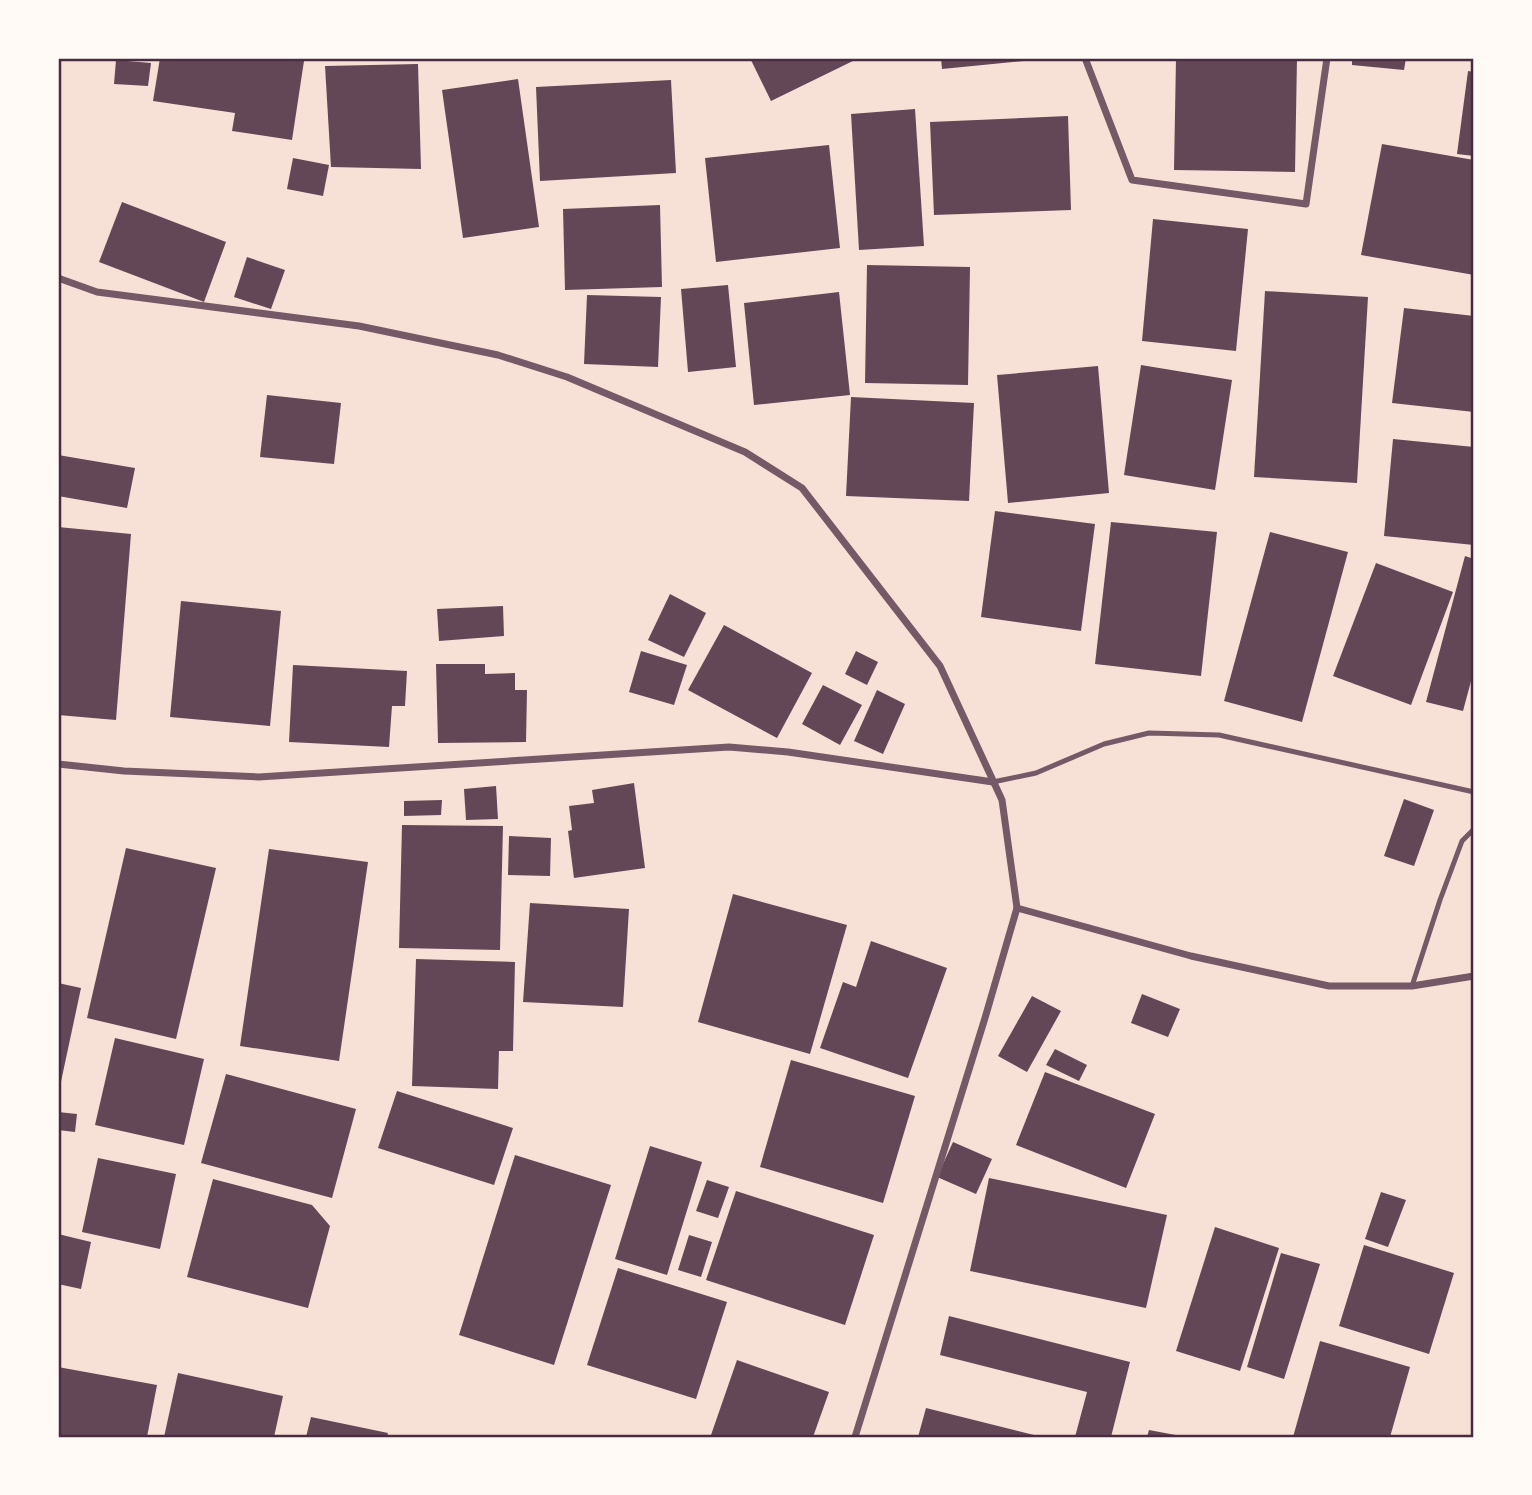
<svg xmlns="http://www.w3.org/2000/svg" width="1532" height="1495" viewBox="0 0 1532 1495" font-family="'Fira Sans',sans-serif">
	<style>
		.building { fill: #644757 }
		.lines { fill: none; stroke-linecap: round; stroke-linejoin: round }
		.service { stroke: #755966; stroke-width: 5 }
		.minor { stroke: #755966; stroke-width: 7 }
		.neatline { fill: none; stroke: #4a2c40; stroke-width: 2.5 }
	</style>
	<rect width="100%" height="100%" fill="#f7e1d7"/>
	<g class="building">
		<path d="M160,58H284L304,61L292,140L232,131L235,113L153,101Z"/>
		<path d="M750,58H859L771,101Z"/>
		<path d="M941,58H1033V60L942,69Z"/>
		<path d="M1176,58H1297L1295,172L1174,170Z"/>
		<path d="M1352,58H1406L1404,70L1352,65Z"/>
		<path d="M116,60L151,63L148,86L114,84Z"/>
		<path d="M418,64L421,169L331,167L325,66Z"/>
		<path d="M1468,71L1474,72V156L1457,154Z"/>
		<path d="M518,79L539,227L463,238L442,90Z"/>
		<path d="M671,80L676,173L540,181L536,87Z"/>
		<path d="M915,109L924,246L859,250L851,114Z"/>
		<path d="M1068,116L1071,210L934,215L930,122Z"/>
		<path d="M1382,144L1474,160V275L1361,255Z"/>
		<path d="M829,145L840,248L716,262L705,158Z"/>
		<path d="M293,158L329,165L323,196L287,189Z"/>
		<path d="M122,202L226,242L204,302L99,262Z"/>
		<path d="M660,205L662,287L565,290L563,209Z"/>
		<path d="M1153,219L1248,229L1236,351L1142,341Z"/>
		<path d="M247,257L285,270L271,309L234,297Z"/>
		<path d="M867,265L970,267L968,385L865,383Z"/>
		<path d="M728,285L736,367L688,372L681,289Z"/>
		<path d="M1265,291L1368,297L1357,483L1254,477Z"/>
		<path d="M839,292L850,395L754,405L744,303Z"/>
		<path d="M587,295L661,297L658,367L584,364Z"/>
		<path d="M1404,308L1474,316V412L1392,403Z"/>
		<path d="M1141,365L1232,380L1215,490L1124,475Z"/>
		<path d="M1098,366L1109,493L1008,503L997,375Z"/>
		<path d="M267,395L341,403L334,464L260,457Z"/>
		<path d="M851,397L974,403L969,501L846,496Z"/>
		<path d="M1393,439L1474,447V545L1384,536Z"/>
		<path d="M58,455L135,468L127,508L58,496Z"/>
		<path d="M995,511L1095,524L1081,631L981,617Z"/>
		<path d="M1111,522L1217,532L1201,676L1095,664Z"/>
		<path d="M58,527L131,534L116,720L58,715Z"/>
		<path d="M1270,532L1348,552L1302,722L1224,701Z"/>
		<path d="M1465,556L1474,559V670L1463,711L1426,702Z"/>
		<path d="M1376,563L1453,592L1411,705L1333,676Z"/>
		<path d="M670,594L706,613L684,657L648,640Z"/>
		<path d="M181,601L281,611L270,726L170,717Z"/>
		<path d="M503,606L504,636L439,641L437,609Z"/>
		<path d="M724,625L812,673L777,738L688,690Z"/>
		<path d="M641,651L687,665L674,705L629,692Z"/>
		<path d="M856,651L878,662L867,685L845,674Z"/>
		<path d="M436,664H485V674L515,673V690H527L526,742L438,743Z"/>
		<path d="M293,665L407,671L405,706H392L389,747L289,742Z"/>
		<path d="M823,685L862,705L840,745L802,724Z"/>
		<path d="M877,690L905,704L883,754L854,741Z"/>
		<path d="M634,783L645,868L574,878L568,831L572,830L569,806L594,803L592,790Z"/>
		<path d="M496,786L498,819L466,820L464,789Z"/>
		<path d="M1404,799L1434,810L1414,866L1384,856Z"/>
		<path d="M442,800L441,815L404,816V801Z"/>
		<path d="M402,825L503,826L500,950L399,948Z"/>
		<path d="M509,836L551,838L550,876L508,875Z"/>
		<path d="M126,848L216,868L176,1039L87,1018Z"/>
		<path d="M269,849L368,862L339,1061L240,1046Z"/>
		<path d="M733,894L847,925L810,1054L698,1022Z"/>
		<path d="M530,903L629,909L623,1007L523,1002Z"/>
		<path d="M871,941L947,968L908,1078L820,1048L843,982L856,987Z"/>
		<path d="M416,959L515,962L513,1051H499L498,1089L412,1086Z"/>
		<path d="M58,983L81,988L59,1091H58Z"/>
		<path d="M1142,994L1180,1009L1168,1037L1131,1023Z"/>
		<path d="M1032,996L1061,1011L1027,1072L998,1056Z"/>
		<path d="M115,1038L204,1059L184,1145L95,1125Z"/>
		<path d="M1055,1049L1087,1065L1079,1081L1046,1065Z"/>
		<path d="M791,1060L915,1096L883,1203L760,1167Z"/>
		<path d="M1045,1072L1155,1114L1126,1188L1016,1145Z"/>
		<path d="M226,1074L356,1109L332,1198L201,1163Z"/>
		<path d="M397,1091L513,1128L494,1185L378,1148Z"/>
		<path d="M58,1112L77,1114L75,1132L58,1130Z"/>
		<path d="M953,1142L992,1159L976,1194L937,1177Z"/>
		<path d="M650,1146L702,1162L667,1275L615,1259Z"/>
		<path d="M515,1155L611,1185L554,1365L459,1335Z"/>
		<path d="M98,1158L176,1174L160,1249L82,1232Z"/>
		<path d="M989,1178L1167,1215L1146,1308L970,1271Z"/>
		<path d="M213,1179L312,1205L330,1226L308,1308L187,1277Z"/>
		<path d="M707,1180L729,1187L718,1218L696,1211Z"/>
		<path d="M736,1191L874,1235L845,1325L706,1280Z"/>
		<path d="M1381,1192L1406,1200L1388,1247L1365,1239Z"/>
		<path d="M1215,1227L1279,1248L1240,1371L1176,1351Z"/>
		<path d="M58,1234L91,1242L81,1289L58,1284Z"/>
		<path d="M689,1235L712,1242L701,1277L678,1270Z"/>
		<path d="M1364,1245L1454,1273L1429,1354L1339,1326Z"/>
		<path d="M1281,1253L1320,1264L1284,1379L1247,1367Z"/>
		<path d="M618,1268L727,1302L696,1399L587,1365Z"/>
		<path d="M949,1316L1130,1362L1111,1437H1075L1087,1392L940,1355Z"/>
		<path d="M1320,1341L1410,1367L1390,1437H1293Z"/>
		<path d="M737,1360L829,1392L813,1437H718L711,1435Z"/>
		<path d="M58,1367L157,1385L147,1437H58Z"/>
		<path d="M178,1373L283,1396L274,1437H164Z"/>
		<path d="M926,1408L1038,1436V1437H918Z"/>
		<path d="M311,1417L388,1433L387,1437H306Z"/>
		<path d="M1149,1430L1181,1436V1437H1147Z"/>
	</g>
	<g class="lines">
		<g class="service">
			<path d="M993,782L1036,773L1104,744L1149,733L1219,735L1474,792"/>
			<path d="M1412,986L1440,900L1462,841L1474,829"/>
		</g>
		<g class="minor">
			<path d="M1085,58L1132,180L1306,204L1327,58"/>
			<path d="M58,278L97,292L359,326L498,355L567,377L745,452L802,488L940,666L1002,800L1017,908L985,1018L855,1437"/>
			<path d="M58,764L124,771L259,777L729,747L788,752L993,782"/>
			<path d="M1017,908L1191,956L1329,986H1412L1474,976"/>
		</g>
	</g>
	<rect width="1532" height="1495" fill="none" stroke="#fffaf5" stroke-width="119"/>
	<rect x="60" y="60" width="1412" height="1376" class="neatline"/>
</svg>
